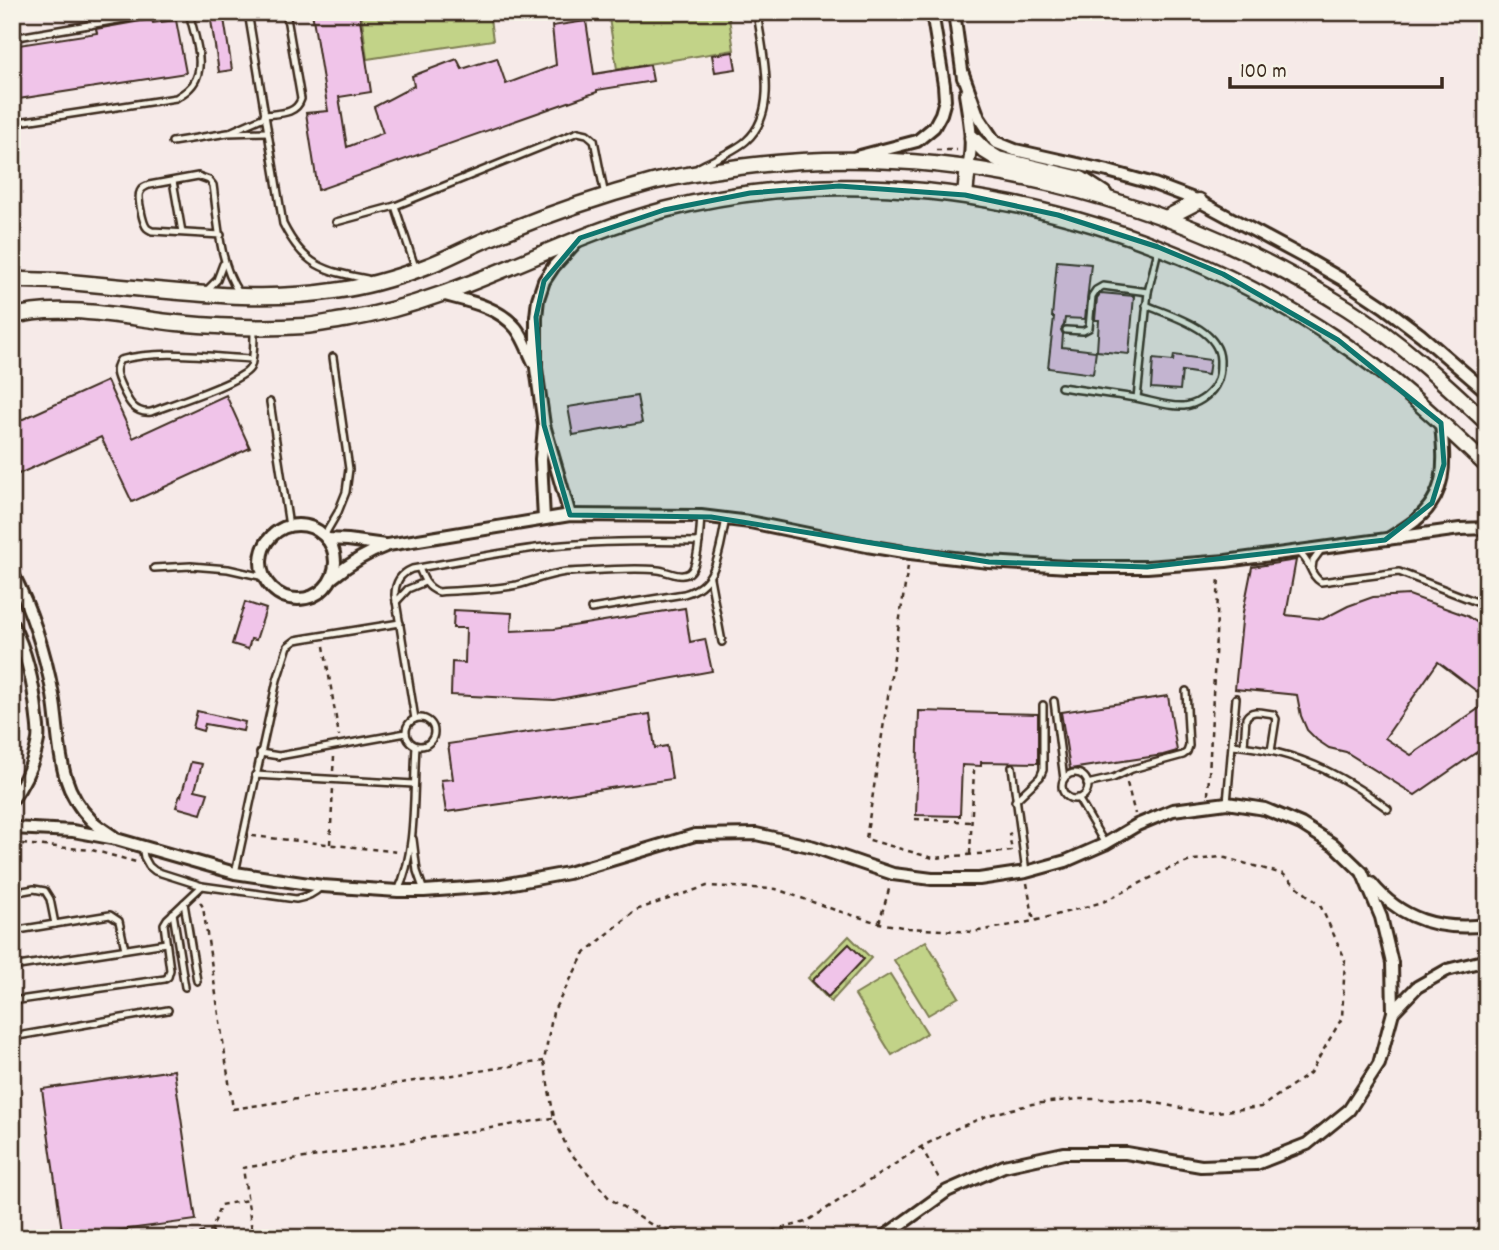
<svg xmlns="http://www.w3.org/2000/svg" width="1499" height="1250" viewBox="0 0 1499 1250" font-family="Dekko,sans-serif">
	<style>
		.park { fill: url(#park-crowns); stroke: #7e7e53; stroke-width: 2 }
		.pitch { fill: #c2d388; stroke: #7e7e53; stroke-width: 2 }
		.building { fill: #f0c4e9; stroke: #3b2a1e; stroke-width: 2 }
		.lines { fill: none; stroke-linecap: round; stroke-linejoin: round }
		.service-casing { stroke: #3b2a1e; stroke-width: 10 }
		.minor-casing { stroke: #3b2a1e; stroke-width: 16 }
		.tertiary-casing { stroke: #3b2a1e; stroke-width: 19 }
		.path { stroke: #3b2a1e; stroke-width: 2.5; stroke-dasharray: 5 5; stroke-linecap: butt }
		.service { stroke: #f7f3e8; stroke-width: 5 }
		.minor { stroke: #f7f3e8; stroke-width: 10 }
		.tertiary { stroke: #f7f3e8; stroke-width: 14 }
		.marked { fill: #0f766e; fill-opacity: 0.2; stroke: #0f766e; stroke-width: 5; stroke-linejoin: round }
	</style>
	<defs>
		<pattern id="park-crowns" width="20" height="18" patternUnits="userSpaceOnUse" patternTransform="scale(1.75)"><rect width="20" height="18" fill="#c2d388"/><path d="M2 6a3 3 0 1 1 6 0M12 15a3 3 0 1 1 6 0" fill="none" stroke="#a8b575"/></pattern>
	</defs>
	<rect width="100%" height="100%" fill="#f6eae8"/>
	<filter id="ink" filterUnits="userSpaceOnUse"><feTurbulence type="fractalNoise" baseFrequency=".0143" numOctaves="2"/><feDisplacementMap in="SourceGraphic" scale="14" xChannelSelector="R" yChannelSelector="G"/><feConvolveMatrix kernelMatrix="1 2 1 2 8 2 1 2 1" color-interpolation-filters="sRGB"/></filter>
	<g filter="url(#ink)">
		<path class="park" d="M849,936L871,958L831,1002L808,978Z"/>
		<g class="pitch">
			<path d="M361,12H489L493,40L367,59Z"/>
			<path d="M608,12H728L734,50L617,69Z"/>
			<path d="M926,941L959,997L928,1015L894,960Z"/>
			<path d="M890,974L927,1033L892,1055L855,995Z"/>
		</g>
		<g class="building">
			<path d="M223,12L232,70L219,72L210,14Z"/>
			<path d="M312,12H359L371,92L339,97L347,147L383,133L374,107L414,86L412,76L457,59L462,69L497,58L506,84L556,65L552,26L586,21L594,74L650,65L653,81L597,90V92L318,190L306,113L328,111Z"/>
			<path d="M152,19L153,23L176,20L186,73L12,100V46L97,33L96,29Z"/>
			<path d="M733,52L736,69L715,72L712,55Z"/>
			<path d="M1057,261L1091,264L1085,319L1065,318L1064,325L1061,330L1063,334L1062,347L1096,351L1093,374L1048,368L1054,317H1052Z"/>
			<path d="M1101,293L1134,296L1129,354L1097,351L1099,320H1095L1097,298Z"/>
			<path d="M1174,355L1210,360L1208,375L1182,371L1180,390L1151,388L1153,359L1173,361Z"/>
			<path d="M107,381L133,438L226,395L250,448L132,502L101,437L12,477V424Z"/>
			<path d="M637,396L642,423L573,435L568,407Z"/>
			<path d="M1296,560L1286,615L1323,619L1348,606L1373,597L1409,595L1467,616L1487,629V699L1438,662L1385,738L1411,755L1487,703V745L1415,795L1346,752L1329,748L1317,740L1307,730L1301,716L1297,695L1235,689L1243,612L1252,567Z"/>
			<path d="M245,602L266,609L256,640L251,639L248,649L232,644Z"/>
			<path d="M685,608L690,642L705,639L712,671L554,700L451,695L452,662L465,663L466,628H453L454,610L512,613L511,631L554,629Z"/>
			<path d="M1168,696L1177,751L1163,755L1070,769L1061,712Z"/>
			<path d="M197,711L245,722L243,731L205,724L203,731L193,728Z"/>
			<path d="M919,711L1038,714V763L981,762V766L962,765L960,816L916,815Z"/>
			<path d="M650,714L655,748L667,746L672,779L446,812L441,780L453,779L448,744Z"/>
			<path d="M191,762L202,764L195,790L208,793L201,814L176,807L180,795L181,796Z"/>
			<path d="M849,944L864,959L828,997L812,981Z"/>
			<path d="M174,1070L196,1220L63,1238L42,1089Z"/>
		</g>
		<g class="lines">
			<defs>
				<g id="service">
					<path d="M90,12L91,25"/>
					<path d="M248,12L283,224C304,266 324,271 367,279"/>
					<path d="M12,38L165,12"/>
					<path d="M264,115C278,113 296,115 301,99L286,12"/>
					<path d="M12,123L176,98C184,93 192,88 196,79C205,60 193,32 189,12"/>
					<path d="M232,131L264,117"/>
					<path d="M172,142L228,133L267,132"/>
					<path d="M699,167C714,159 733,152 746,141C780,111 762,52 757,12"/>
					<path d="M173,181L182,232"/>
					<path d="M395,206L416,270"/>
					<path d="M336,222L395,206L578,132L587,134L594,140L605,196"/>
					<path d="M221,235L152,231C150,230 148,229 147,228C143,224 137,197 140,192C142,187 145,187 149,185L198,176L209,180L213,185C218,220 219,264 239,293"/>
					<path d="M207,290L217,280L223,264"/>
					<path d="M1066,330L1083,331L1089,328L1092,296L1096,290L1103,286L1148,292"/>
					<path d="M252,359C208,357 162,349 120,360C113,370 117,377 122,388C128,401 134,414 151,412C169,405 242,382 250,368C254,361 254,339 254,330"/>
					<path d="M1061,387C1086,391 1111,394 1136,398C1152,401 1168,407 1184,406C1196,405 1209,396 1215,386C1220,378 1220,370 1220,360C1219,328 1171,316 1146,305"/>
					<path d="M1137,398L1148,292L1158,250"/>
					<path d="M270,402L289,526"/>
					<path d="M324,536L338,512L346,492L349,469L333,357"/>
					<path d="M1298,552C1312,562 1309,575 1321,582L1399,572L1487,606"/>
					<path d="M154,568L191,566L228,569L264,577"/>
					<path d="M419,568C424,580 427,588 439,592C465,590 492,590 517,585C534,581 548,574 566,572C594,571 630,567 658,570C668,571 680,579 689,573C699,567 700,528 701,516"/>
					<path d="M1312,569L1313,561L1321,550"/>
					<path d="M710,578L722,642"/>
					<path d="M396,602L408,589L425,582"/>
					<path d="M591,609L684,594C719,585 719,549 726,519"/>
					<path d="M1054,701L1064,779"/>
					<circle cx="420" cy="732" r="14"/>
					<path d="M415,719L395,595C395,582 400,574 412,569C462,561 512,549 563,545C608,541 653,541 699,542"/>
					<path d="M1233,745C1295,751 1338,772 1388,809"/>
					<path d="M1244,746L1246,718C1251,708 1264,713 1273,714L1276,719L1271,751"/>
					<path d="M260,753L279,756L406,733"/>
					<path d="M1012,767L1026,872"/>
					<circle cx="1075" cy="786" r="13"/>
					<path d="M255,775L414,784"/>
					<path d="M1087,784L1113,778L1132,769L1183,755L1187,752L1189,746L1186,691"/>
					<path d="M1078,798L1105,844"/>
					<path d="M1015,801L1040,777L1043,770V705"/>
					<path d="M1227,803L1236,698"/>
					<path d="M413,839L417,871L424,891"/>
					<path d="M142,846L144,857L149,866L155,871L202,886L296,899C307,897 314,894 322,886"/>
					<path d="M235,873L277,680L288,646L296,640L301,639L400,623"/>
					<path d="M398,891C417,851 413,791 416,746"/>
					<path d="M12,893L34,889L45,891L50,899L55,924"/>
					<path d="M184,903L197,981"/>
					<path d="M173,913L185,987"/>
					<path d="M12,931L110,915L119,921L125,949"/>
					<path d="M12,967L166,943"/>
					<path d="M12,1001L165,979L168,977L170,970L164,924L167,919L202,886"/>
					<path d="M12,1037L168,1010"/>
				</g>
				<g id="minor">
					<path d="M954,12L963,78"/>
					<path d="M962,71L979,118L995,142L1015,150L1108,171L1154,184L1199,201L1305,258L1345,281L1384,307L1421,335L1487,392"/>
					<path d="M965,94C969,119 974,143 968,167"/>
					<path d="M856,157L917,141L934,127L941,114L945,100L944,85L932,12"/>
					<path d="M441,294C467,301 498,306 516,328C524,338 528,351 534,363"/>
					<path d="M544,428L541,459L544,519"/>
					<path d="M570,515L544,425L536,368V317L538,299L544,281L554,266L577,241"/>
					<circle cx="298" cy="562" r="37"/>
					<path d="M327,539L348,540L385,545"/>
					<path d="M1388,539C1397,533 1407,527 1416,520C1449,493 1444,460 1441,423"/>
					<path d="M12,572C32,611 45,652 53,695C61,740 55,785 92,821C99,827 107,832 114,837"/>
					<path d="M332,578C350,563 366,553 388,545L570,515L701,516L750,522L867,546L910,553L989,562L1068,567H1147L1226,561L1460,529L1487,528"/>
					<path d="M12,624C27,652 34,686 37,718C38,725 39,733 38,740C34,762 25,782 12,800"/>
					<path d="M12,828L73,831L116,839L235,873L322,886L398,891H424L497,886L568,873L695,835L756,834L814,847L893,874L932,879H979L1026,872L1066,861L1105,844L1137,825L1173,810L1227,803L1265,809L1301,824L1334,845L1362,872L1381,917L1392,963L1393,1012L1379,1064L1349,1110L1307,1144L1256,1164L1201,1166L1126,1153H1064L1004,1166L947,1191L882,1238"/>
					<path d="M1371,883C1401,920 1440,931 1487,925"/>
					<path d="M1393,1012L1417,987L1447,970L1487,960"/>
				</g>
				<g id="tertiary">
					<path d="M972,138L985,151L998,159L1081,179L1104,194"/>
					<path d="M965,195L968,167"/>
					<path d="M1166,218L1199,201"/>
					<path d="M12,279C28,281 44,280 59,281C80,283 101,285 122,287C193,293 263,302 334,291C365,287 396,278 425,267C447,259 468,247 490,238C543,216 597,197 653,182C682,175 710,171 739,167C950,139 1168,195 1347,308C1398,340 1443,381 1487,423"/>
					<path d="M12,317C57,302 130,318 177,323C219,327 261,329 304,326C319,325 335,321 350,319C460,300 557,238 664,210C891,151 1143,211 1336,339C1391,375 1439,420 1487,466"/>
				</g>
			</defs>
			<use href="#service" class="service-casing"/>
			<use href="#minor" class="minor-casing"/>
			<use href="#tertiary" class="tertiary-casing"/>
			<g class="path">
				<path d="M936,150H957"/>
				<path d="M908,566L866,839L933,858L1012,851L1009,834L1011,833"/>
				<path d="M324,646L339,736"/>
				<path d="M12,697L19,737L12,754"/>
				<path d="M12,725V729"/>
				<path d="M333,771L334,757"/>
				<path d="M1127,783L1135,814"/>
				<path d="M1208,795L1219,575"/>
				<path d="M915,819L972,822"/>
				<path d="M252,836L399,852"/>
				<path d="M12,844H21L92,850L136,862"/>
				<path d="M330,844L333,788"/>
				<path d="M970,854L974,770"/>
				<path d="M1027,883L1034,921"/>
				<path d="M200,902L203,907L233,1109L544,1061"/>
				<path d="M879,923L890,886"/>
				<path d="M921,1147L940,1180"/>
				<path d="M212,1230L215,1238"/>
				<path d="M180,1238L212,1230L220,1205L248,1200"/>
				<path d="M253,1238L243,1168L553,1118"/>
				<path d="M699,1238L652,1225L610,1199L568,1150L554,1118L544,1061L553,1012L584,954L636,910L707,886L776,889L835,910L879,923L908,928L973,932L1034,921L1103,902L1166,870L1193,860L1222,857L1283,874L1321,907L1345,959L1342,1018L1310,1073L1261,1107L1206,1113L1147,1101L1116,1099H1078L1032,1104L989,1115L953,1130L921,1147L806,1222L750,1237L715,1238"/>
			</g>
			<use href="#service" class="service"/>
			<use href="#minor" class="minor"/>
			<use href="#tertiary" class="tertiary"/>
		</g>
	</g>
	<path class="marked" d="M839,186L965,195L1058,215L1158,247L1223,274L1338,340L1441,423L1444,464L1432,503L1385,540L1147,567L989,562L711,517L570,515L544,425L536,317L544,281L580,238L664,210L750,193Z"/>
	<rect width="1499" height="1250" fill="none" stroke="#f7f3e8" stroke-width="42"/>
	<rect x="21" y="21" width="1457" height="1208" fill="none" stroke="#3b2a1e" stroke-width="2.5" filter="url(#ink)"/>
	<path d="M1230 77v10h212v-10" fill="none" stroke="#3b2a1e" stroke-width="3.5"/>
	<text x="1240" y="77" font-size="21" fill="#3b2a1e" stroke="#f7f3e8" stroke-width="5" paint-order="stroke">100 m</text>
</svg>
